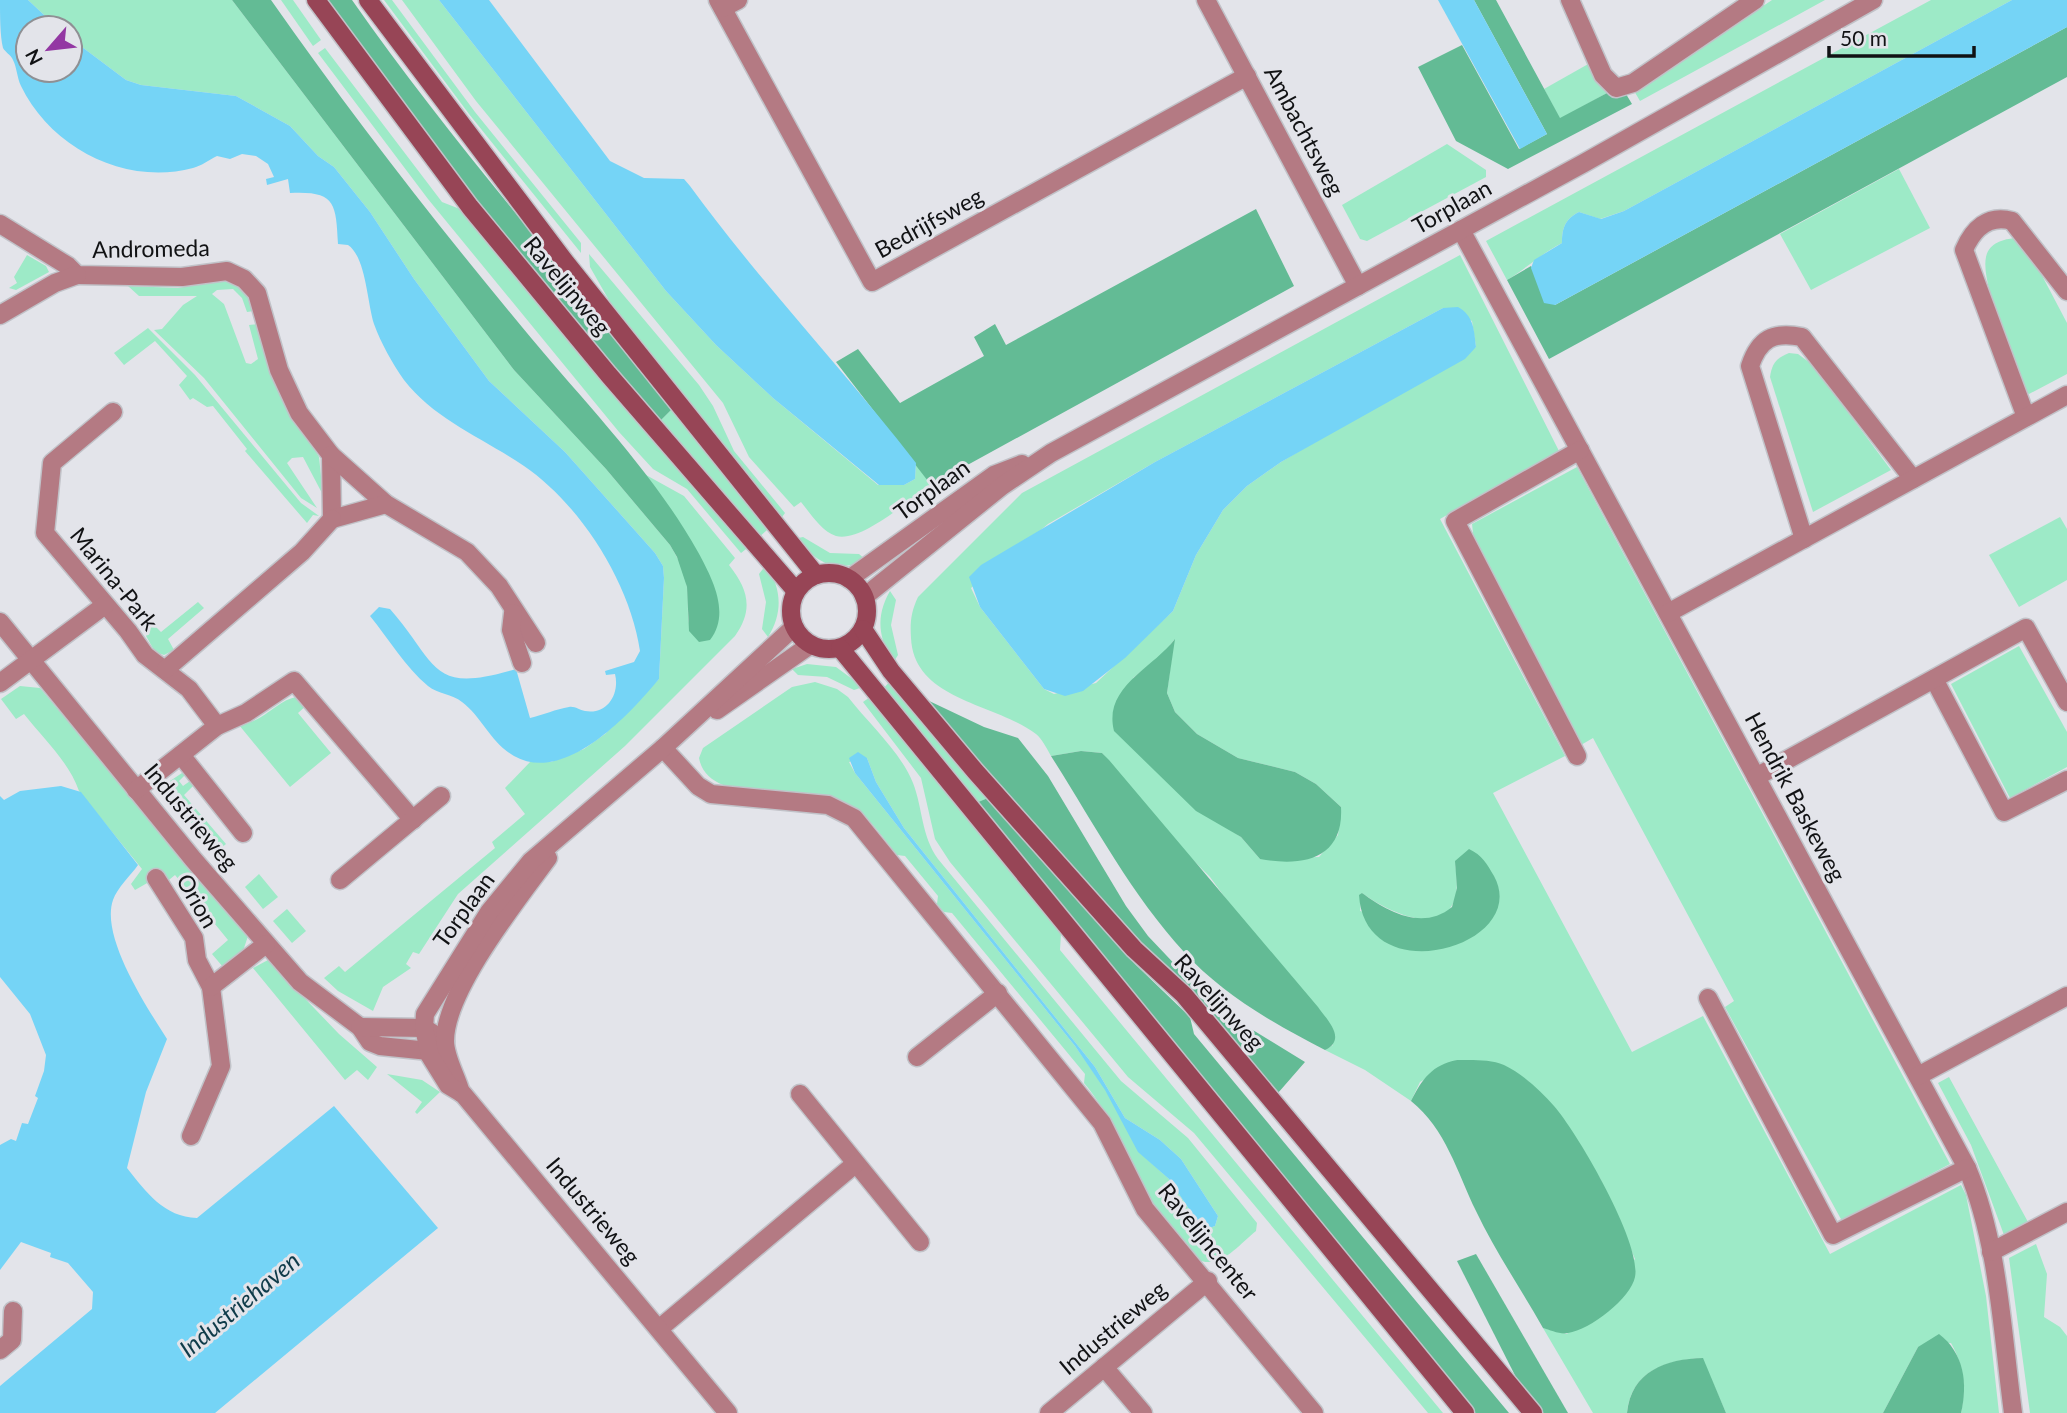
<svg xmlns="http://www.w3.org/2000/svg" width="2067" height="1413" viewBox="0 0 2067 1413" font-family="Lato,sans-serif">
	<style>
		.green { fill: #9deac7; fill-rule: evenodd }
		.forest { fill: #63bb95 }
		.water { fill: #75d4f6 }
		.lines { fill: none; stroke-linecap: round; stroke-linejoin: round }
		.minor-casing { stroke: #c1c2c8; stroke-width: 21 }
		.tertiary-casing { stroke: #c1c2c8; stroke-width: 21 }
		.secondary-casing { stroke: #c1c2c8; stroke-width: 21 }
		.minor { stroke: #b47a83; stroke-width: 18 }
		.tertiary { stroke: #b47a83; stroke-width: 18 }
		.secondary { stroke: #974556; stroke-width: 18 }
		.labels { text-anchor: middle; stroke-width: 6; stroke-linejoin: round; paint-order: stroke }
		.street-label { font-size: 23px; fill: #111214; stroke: #e3e4ea }
		.water-label { font-size: 24px; font-style: italic; fill: #0f3b49; stroke: #e3e4ea }
	</style>
	<rect width="100%" height="100%" fill="#e3e4ea"/>
	<g class="green">
		<path d="M28,0H232L514,370L606,469L670,545C678,558 685,572 687,587C690,607 683,627 699,641L681,525L646,475L684,496L735,558L729,565C748,589 754,609 735,636L625,746L458,894L419,954L413,952L406,964L411,968L383,987L373,1011L338,991L324,978L339,966L345,972L495,848L492,842L525,814L505,788L531,761L551,762L584,749L605,734L659,679L664,578L663,566L655,553L565,452L489,381L414,279L370,212L334,167L318,156L290,126L236,96L141,85L126,80L70,38V28H58Z"/>
		<path d="M281,0H293L321,40L313,46Z"/>
		<path d="M384,0H392L475,112L581,243V253L469,114Z"/>
		<path d="M402,0H439L666,291L716,345L773,398L878,485H904L915,479L916,463L931,485C910,499 861,543 836,536C821,531 811,514 801,502L794,507L749,457L723,403L476,101Z"/>
		<path d="M1772,0H1825L1640,101L1633,89H1640Z"/>
		<path d="M1931,0H2012L1624,211L1600,219L1579,212C1565,219 1562,228 1562,243C1541,254 1527,268 1507,280L1486,241Z"/>
		<path d="M325,48L442,202L465,211L750,546L741,553L687,489L653,469L619,432L428,199L318,53Z"/>
		<path d="M1590,63L1607,93L1560,119L1544,89Z"/>
		<path d="M1447,144L1486,170V177L1367,241L1360,239L1342,205Z"/>
		<path d="M1899,169L1930,228L1811,290L1780,234Z"/>
		<path d="M2016,238L2028,249L2067,323V374L2029,394L2026,392C2015,363 1980,284 1986,257C1989,243 2003,239 2016,238Z"/>
		<path d="M589,254L699,385L713,406L734,451L785,513L780,520L618,316L590,267Z"/>
		<path d="M27,255L46,266L49,272L16,290L9,288L17,283L14,277Z"/>
		<path d="M1460,255L1559,451L1440,519L1565,756L1493,793L1632,1052L1703,1016L1830,1254L1961,1185L1966,1195L1986,1296L1999,1413H1961C1966,1387 1964,1366 1951,1343L1918,1347L1883,1413H1726L1702,1358C1666,1360 1631,1371 1627,1413H1593L1543,1328L1567,1334L1635,1259L1600,1178L1528,1081L1503,1065L1457,1060L1420,1082L1411,1101L1365,1070L1325,1050L1333,1045L1210,877L1181,848L1102,753L1081,751L1051,756C1047,749 1042,739 1036,734C996,703 914,701 911,638C910,622 911,612 918,597L1022,493ZM1443,308L1472,321L1476,347L1281,462L1247,486L1223,510L1196,555L1173,611L1096,683L1054,694L1044,689L980,607L971,588L1048,524L1155,462ZM1174,640L1167,693L1175,712L1197,734L1238,758L1295,772L1316,784L1341,807L1338,835L1319,857L1260,859L1241,837L1224,826L1133,678L1164,653ZM1455,861L1468,938L1360,911L1362,893C1385,910 1445,941 1456,895C1458,884 1456,872 1455,861Z"/>
		<path d="M221,281C241,282 249,292 254,311L247,312L242,298L233,289L217,290L212,294L224,304L246,363L251,364L258,359L249,325L257,324L272,374L319,457L323,495L303,457L292,458L287,463L317,508L301,498L204,378L154,330L162,329L183,305L197,296H139L128,286L178,288Z"/>
		<path d="M148,328L195,375L301,503L319,516L313,515L307,523L245,451L247,449L213,406L207,407L193,398L190,400L179,385L187,376L155,341L124,365L114,353Z"/>
		<path d="M1789,353L1798,354L1813,365L1891,470L1813,512L1770,377C1772,364 1776,358 1789,353Z"/>
		<path d="M672,409L767,530L758,538L658,423Z"/>
		<path d="M1577,467L1950,1164L1842,1221L1725,1007L1734,1001L1593,738L1581,745L1475,550L1472,524Z"/>
		<path d="M2060,517L2067,529V580L2019,607L1989,555Z"/>
		<path d="M803,537L830,553L859,554L866,560C835,574 816,563 798,538Z"/>
		<path d="M766,565C782,589 783,613 768,637L762,629L766,602L759,574Z"/>
		<path d="M890,591L896,600L891,625L898,655L893,663C879,638 875,617 890,591Z"/>
		<path d="M198,602L204,608L168,639L174,650L164,655L155,652L146,636L152,623L161,632Z"/>
		<path d="M2019,646L2067,732V767L2010,798L1951,684Z"/>
		<path d="M807,664L836,667L863,687L854,690L827,677L798,675L792,669Z"/>
		<path d="M891,680L990,797L976,803L883,689Z"/>
		<path d="M815,682L837,689L848,697C869,724 900,751 913,783C923,809 921,835 938,859L1121,1081L1188,1138L1257,1223L1256,1231C1238,1245 1220,1271 1196,1259C1176,1235 1153,1212 1140,1184C1123,1148 1110,1114 1084,1083L1085,1074L952,913L944,912L937,904L938,896L905,856L897,855C882,837 866,811 844,802C807,786 708,808 699,758L703,748L792,687ZM867,758L876,782L904,828L1095,1067L1125,1118L1160,1140L1181,1159L1218,1216L1215,1226L1207,1229L1201,1227L1169,1179L1139,1152L1106,1090L1075,1046L855,773L849,762Z"/>
		<path d="M20,686L40,688L248,936L243,951L223,967L212,954L228,940L175,875L164,884L149,882L135,890L131,884L142,869L79,791C69,762 43,738 24,714L16,719L1,699Z"/>
		<path d="M297,697L307,705L298,713L331,753L290,787L239,725C263,723 278,699 297,697Z"/>
		<path d="M870,697L1061,933L1060,950L1443,1413H1428L1194,1133L1128,1077L950,862L935,839L921,778L863,702Z"/>
		<path d="M182,773L185,775L179,781L183,786L190,781L194,785L184,795L226,844L216,852L161,787Z"/>
		<path d="M259,874L278,897L263,909L245,887Z"/>
		<path d="M287,909L306,931L292,943L273,921Z"/>
		<path d="M268,960L339,1034L377,1067L368,1080L357,1070L345,1080L253,968Z"/>
		<path d="M387,1074L422,1080L440,1092L417,1114L415,1112L422,1102Z"/>
		<path d="M1949,1077L2028,1222L2004,1235L1971,1145L1938,1083Z"/>
		<path d="M2036,1244L2047,1274L2044,1317L2060,1327L2067,1336V1413H2030L2009,1258Z"/>
	</g>
	<g class="forest">
		<path d="M232,0H271C350,113 434,221 522,327C582,400 652,470 698,552C712,578 731,613 710,640L699,642L689,631L687,587L677,557L670,545L606,469L514,370Z"/>
		<path d="M320,0H352C451,142 567,271 672,409L658,423L479,210Z"/>
		<path d="M1474,0H1496L1560,118L1607,93L1616,96L1626,94L1632,104L1508,169L1456,141L1418,67L1462,45L1519,149L1547,134Z"/>
		<path d="M2067,27V77L1549,359L1507,280L1531,266L1555,305Z"/>
		<path d="M1256,209L1294,286L931,485L836,362L858,349L900,403L984,356L974,337L995,324L1006,345Z"/>
		<path d="M1175,639L1167,693L1175,712L1197,734L1238,758L1295,772L1316,784L1341,807C1344,859 1303,867 1260,859L1241,837L1196,811L1114,731C1103,687 1152,669 1175,639Z"/>
		<path d="M925,699L984,727L1018,738L1048,776L1126,906L1148,936L1202,993L1243,1024L1305,1062L1278,1093L1002,788Z"/>
		<path d="M1081,751L1102,753L1109,760L1318,1007C1328,1021 1347,1039 1325,1050C1274,1024 1222,994 1184,952C1131,894 1093,822 1051,756Z"/>
		<path d="M990,797L1136,965L1190,1017L1194,1034L1509,1413H1474L976,803Z"/>
		<path d="M1469,849C1482,855 1487,864 1494,876C1532,946 1365,994 1359,895L1362,893C1388,912 1423,931 1452,907L1457,888L1455,861Z"/>
		<path d="M1457,1060C1472,1060 1490,1059 1504,1065C1523,1074 1541,1091 1554,1106C1577,1132 1642,1243 1635,1277C1631,1298 1590,1330 1568,1333C1561,1335 1550,1330 1543,1328C1521,1289 1495,1251 1476,1211C1457,1172 1446,1129 1411,1101C1422,1079 1432,1065 1457,1060Z"/>
		<path d="M1476,1254L1568,1413H1538L1527,1399L1457,1261Z"/>
		<path d="M1939,1334C1964,1353 1968,1383 1961,1413H1883L1918,1347Z"/>
		<path d="M1703,1358L1726,1413H1627C1631,1371 1666,1359 1703,1358Z"/>
	</g>
	<g class="water">
		<path d="M0,0H28L58,28H28V70H70V38L126,80L141,85L236,96L290,126L318,156L334,167L370,212L414,279L489,381L565,452L655,553L663,566L664,578L659,679C630,714 565,785 514,756C491,743 482,717 462,702C452,694 438,694 428,686C406,668 388,638 370,616L379,607L390,609C439,665 429,695 516,669L530,718C543,715 556,709 569,707C575,706 579,710 585,711C607,715 620,694 615,674L606,675L605,671L634,662L640,651C630,583 581,505 524,466C483,438 435,420 404,380C392,363 381,343 374,324C367,302 366,257 348,245L338,244C336,202 335,191 290,193L288,179L267,185L266,179L274,177L268,164L256,156L242,154L230,159L217,156C209,160 201,166 193,168C125,186 51,148 21,86C17,78 17,68 13,60C11,55 5,52 3,48C0,36 0,14 0,0Z"/>
		<path d="M439,0H489L610,161L644,178L684,179L690,186C760,282 843,369 916,463L915,479L904,485H879L773,398L716,345L666,291Z"/>
		<path d="M1438,0H1474L1547,134L1520,149Z"/>
		<path d="M2012,0H2067V27L1555,305L1544,303L1531,268L1534,260L1562,243C1562,228 1565,219 1579,212L1601,219L1624,211Z"/>
		<path d="M1458,307C1474,316 1474,330 1476,347L1465,359L1281,462L1247,486L1223,510L1196,555L1173,611L1125,658L1083,691L1065,696L1044,689L980,607L969,577L981,565L1155,462L1443,308Z"/>
		<path d="M858,752L867,758L876,782L904,828L1095,1067L1125,1118L1160,1140L1181,1159L1218,1216L1215,1226L1207,1229L1201,1227L1169,1179L1138,1152L1105,1090L1075,1046L855,773L849,758Z"/>
		<path d="M61,786L81,792L138,865C131,875 117,888 113,900C100,937 148,1009 167,1039L146,1092L127,1168C146,1192 164,1217 197,1218L334,1106L438,1228L215,1413H0V1386L92,1309L93,1292L68,1263L50,1257L51,1253L21,1242L0,1270V1145L11,1139L16,1141L22,1123L28,1124L38,1098L35,1096L44,1071L46,1055L30,1014L0,977V796L4,800L20,791Z"/>
	</g>
	<g class="lines">
		<defs>
			<g id="minor">
				<path d="M718,0L872,282L1247,76"/>
				<path d="M1206,0L1358,286"/>
				<path d="M1570,0L1603,75L1616,88L1633,83L1755,0"/>
				<path d="M723,8L738,0"/>
				<path d="M0,224L68,266L77,275L182,277L227,271L244,279L257,293L279,370L299,413L331,455L332,519"/>
				<path d="M1461,230L1967,1168C1999,1244 2002,1332 2013,1413"/>
				<path d="M0,315L55,283L77,275"/>
				<path d="M113,412L52,463L45,533L128,631L145,655L189,689L217,726"/>
				<path d="M2026,417L1964,250C1973,229 1988,214 2012,221L2067,291"/>
				<path d="M331,455L386,504L467,552L499,586L536,643"/>
				<path d="M332,519L386,504"/>
				<path d="M1804,539L1750,366C1759,339 1773,331 1802,337L1913,479"/>
				<path d="M513,613L511,630L522,663"/>
				<path d="M1668,613L2067,395"/>
				<path d="M0,622L193,859L300,982L360,1027L370,1042L380,1046L429,1051L445,1041"/>
				<path d="M166,669L302,552L332,519"/>
				<path d="M1934,679L2004,812L2067,780"/>
				<path d="M0,683L105,605"/>
				<path d="M717,710L810,645"/>
				<path d="M663,748L698,786L711,794L828,805L854,818L1102,1123L1145,1209L1314,1413"/>
				<path d="M181,755L243,833"/>
				<path d="M1577,756L1455,521L1580,450"/>
				<path d="M1756,777L2026,628L2067,702"/>
				<path d="M136,790L217,726L246,713L294,681L413,820"/>
				<path d="M156,878L194,938L197,960L211,987L221,1066L191,1136"/>
				<path d="M340,880L441,796"/>
				<path d="M211,987L266,944"/>
				<path d="M1708,998L1833,1235L1967,1168"/>
				<path d="M360,1027L424,1028L432,1033"/>
				<path d="M917,1057L998,993"/>
				<path d="M1918,1076L2067,996"/>
				<path d="M461,1093C457,1077 445,1058 445,1041C445,990 518,899 548,858"/>
				<path d="M800,1094L920,1242"/>
				<path d="M1991,1252L2067,1212"/>
				<path d="M660,1328L855,1164"/>
				<path d="M0,1350L12,1340L13,1311"/>
				<path d="M1104,1367L1143,1413"/>
				<path d="M728,1413L463,1094L448,1085L430,1056L424,1028L425,1014L489,912L531,861L663,748L794,627"/>
				<path d="M1049,1413L1208,1281"/>
			</g>
			<g id="tertiary">
				<path d="M849,579L994,475L1022,464"/>
				<path d="M864,597L1002,486L1051,453L1584,163L1873,0"/>
			</g>
			<g id="secondary">
				<path d="M316,0L470,207L608,374L796,591"/>
				<path d="M368,0L566,263L816,575"/>
				<circle cx="829" cy="611" r="38"/>
				<path d="M863,629L891,671L975,771L1134,949L1184,995L1533,1413"/>
				<path d="M840,648L1465,1413"/>
			</g>
		</defs>
		<use href="#minor" class="minor-casing"/>
		<use href="#tertiary" class="tertiary-casing"/>
		<use href="#secondary" class="secondary-casing"/>
		<use href="#minor" class="minor"/>
		<use href="#tertiary" class="tertiary"/>
		<use href="#secondary" class="secondary"/>
	</g>
	<g class="labels">
		<g class="street-label">
			<text transform="translate(1304 131) rotate(62)" y="8">Ambachtsweg</text>
			<text transform="translate(1452 207) rotate(-29)" y="8">Torplaan</text>
			<text transform="translate(929 223) rotate(-29)" y="8">Bedrijfsweg</text>
			<text transform="translate(151 249) rotate(-1)" y="8">Andromeda</text>
			<text transform="translate(567 286) rotate(50)" y="8">Ravelijnweg</text>
			<text transform="translate(932 490) rotate(-36)" y="8">Torplaan</text>
			<text transform="translate(114 579) rotate(51)" y="8">Marina-Park</text>
			<text transform="translate(1795 797) rotate(62)" y="8">Hendrik Baskeweg</text>
			<text transform="translate(191 817) rotate(50)" y="8">Industrieweg</text>
			<text transform="translate(197 901) rotate(60)" y="8">Orion</text>
			<text transform="translate(464 910) rotate(-54)" y="8">Torplaan</text>
			<text transform="translate(1219 1002) rotate(48)" y="8">Ravelijnweg</text>
			<text transform="translate(593 1211) rotate(50)" y="8">Industrieweg</text>
			<text transform="translate(1208 1242) rotate(51)" y="8">Ravelijncenter</text>
			<text transform="translate(1113 1328) rotate(-40)" y="8">Industrieweg</text>
		</g>
		<g class="water-label">
			<text transform="translate(240 1305) rotate(-40)" y="8">Industriehaven</text>
		</g>
	</g>
	<g transform="translate(49 49) rotate(242)"><circle r="33" fill="#e3e4ea" stroke="#8f9094" stroke-width="2"/>
	<path d="M0-5L12 26L0 18L-12 26Z" fill="#9338a3"/>
	<text y="-10" font-size="19" font-weight="bold" text-anchor="middle" fill="#111214">N</text>
	</g>
	<path d="M1829 46v10h145v-10" fill="none" stroke="#111214" stroke-width="3.5"/>
	<text x="1840" y="46" font-size="21" fill="#111214" stroke="#e3e4ea" stroke-width="5" paint-order="stroke">50 m</text>
</svg>
